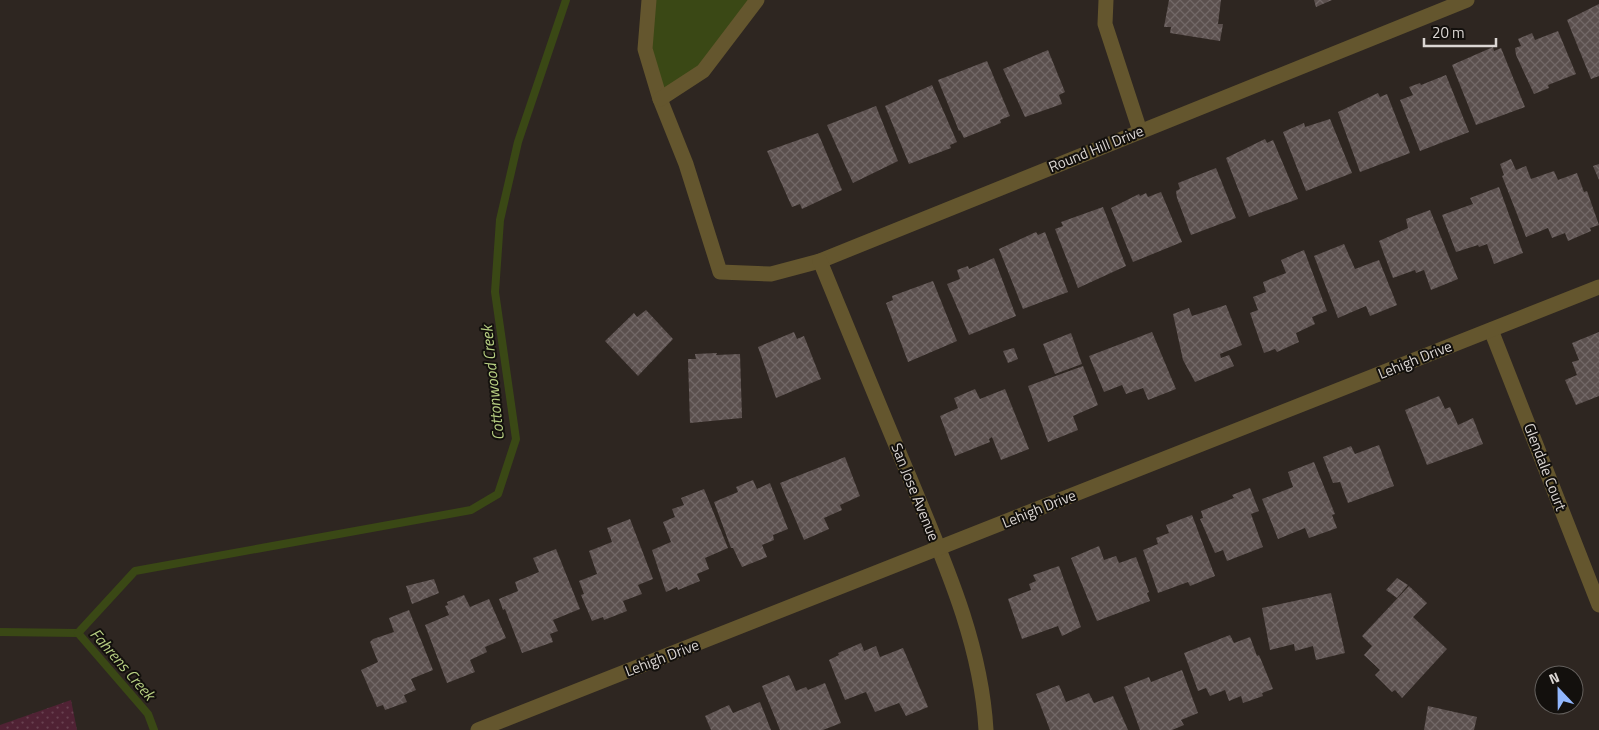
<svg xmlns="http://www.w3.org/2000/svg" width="1599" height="730" viewBox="0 0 1599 730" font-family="'Titillium Web',sans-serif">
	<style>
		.grass { fill: url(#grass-dots) }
		.water { fill: #3a4815 }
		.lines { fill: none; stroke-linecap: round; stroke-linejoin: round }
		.stream { stroke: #3a4815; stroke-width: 8 }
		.building { fill: url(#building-cross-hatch) }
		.minor { stroke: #64562e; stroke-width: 15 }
		.labels { text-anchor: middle; stroke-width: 4; stroke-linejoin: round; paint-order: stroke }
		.street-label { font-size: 15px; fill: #dbd6d3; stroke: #13100d }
		.water-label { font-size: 16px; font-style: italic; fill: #b7cf82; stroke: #13100d }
	</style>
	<defs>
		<pattern id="grass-dots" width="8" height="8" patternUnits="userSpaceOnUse" patternTransform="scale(1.25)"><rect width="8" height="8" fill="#502234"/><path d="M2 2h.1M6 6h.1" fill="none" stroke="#694150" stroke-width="1.8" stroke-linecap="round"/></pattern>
		<pattern id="building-cross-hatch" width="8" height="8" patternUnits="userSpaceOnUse" patternTransform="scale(1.25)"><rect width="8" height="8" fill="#5b504e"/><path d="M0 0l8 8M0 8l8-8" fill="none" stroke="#726867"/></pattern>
	</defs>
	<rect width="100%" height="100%" fill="#2e2621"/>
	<path class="grass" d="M71,700L77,730H0V725Z"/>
	<path class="water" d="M649,0H757L703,71L660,99L645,49Z"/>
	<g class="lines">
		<g class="stream">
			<path d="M0,632L78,633L148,714L154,730"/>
			<path d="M78,633L135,571L471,510L498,494L516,439L495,292L500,220L518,142L566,0"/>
		</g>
	</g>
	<g class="building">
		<path d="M1169,0H1221L1218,24H1223L1220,41L1170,33L1171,27H1164Z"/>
		<path d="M1314,0H1332L1316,7Z"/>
		<path d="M1599,4V76L1591,79L1567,20Z"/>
		<path d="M1558,31L1576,74L1548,85L1549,88L1534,94L1516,55L1515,48L1521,46L1518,39L1532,33L1535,40Z"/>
		<path d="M1493,47L1494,51L1501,48L1525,107L1476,125L1452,65Z"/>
		<path d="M1048,50L1065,92L1059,95L1062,104L1025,117L1003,69Z"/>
		<path d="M987,61L1010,116L1000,120L1001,123L964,138L960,130L959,131L938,80Z"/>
		<path d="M1446,75L1469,132L1420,151L1400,100L1413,95L1409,87L1420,83L1421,85Z"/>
		<path d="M932,85L957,142L950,145L951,148L909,164L885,106Z"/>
		<path d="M1378,93L1380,97L1387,94L1410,153L1360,172L1338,112Z"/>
		<path d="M876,106L898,161L853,183L827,125Z"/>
		<path d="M1330,119L1352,173L1306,191L1283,132L1304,123L1305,127Z"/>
		<path d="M818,133L842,190L802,209L800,204L792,207L767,151Z"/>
		<path d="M1265,139L1267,143L1273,140L1298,199L1249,217L1226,158Z"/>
		<path d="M1511,159L1516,170L1526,166L1531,179L1554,171L1558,180L1577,173L1584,192L1587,191L1599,225L1590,228L1591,231L1568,241L1565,233L1552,238L1548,228L1526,237L1502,176L1504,175L1500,164Z"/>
		<path d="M1599,164V180L1593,166Z"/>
		<path d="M1216,168L1236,218L1191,235L1177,198L1176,191L1180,189L1178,183Z"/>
		<path d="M1499,187L1523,253L1494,264L1487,244L1479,247L1478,245L1456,252L1442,215L1473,204L1470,198Z"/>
		<path d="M1161,192L1182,242L1133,262L1111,208L1139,194L1140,196L1146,193L1148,197Z"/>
		<path d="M1103,207L1126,266L1078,288L1055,229L1063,226L1061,222Z"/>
		<path d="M1430,210L1458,279L1431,290L1424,270L1416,273L1415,270L1393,278L1379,241L1408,228L1406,219Z"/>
		<path d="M1036,232L1038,235L1045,232L1068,292L1023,309L999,249Z"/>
		<path d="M1344,244L1355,269L1379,260L1397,305L1370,316L1366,306L1338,318L1314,256Z"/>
		<path d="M1304,250L1327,311L1312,317L1315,324L1296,333L1299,342L1277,352L1275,349L1264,353L1250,313L1258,310L1253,297L1266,292L1263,282L1286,273L1281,260Z"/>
		<path d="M994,258L1016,316L969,335L947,284L960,279L957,270L968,266L969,269Z"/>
		<path d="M933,281L957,341L908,362L886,303L893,300L892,296Z"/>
		<path d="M1226,305L1242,345L1220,354L1221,358L1229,355L1234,366L1195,382L1183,360L1173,314L1189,308L1192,316Z"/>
		<path d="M646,310L673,339L638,376L605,341L634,313L637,317Z"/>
		<path d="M794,332L797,339L804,336L821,379L776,398L758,347Z"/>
		<path d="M1152,332L1176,389L1148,400L1143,388L1126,394L1122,385L1104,392L1089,356Z"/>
		<path d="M1599,332V396L1576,405L1565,380L1577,375L1572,362L1579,360L1572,343Z"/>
		<path d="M1071,333L1082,364L1055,374L1043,344Z"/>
		<path d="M1014,348L1018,359L1008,363L1003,351Z"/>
		<path d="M717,353L716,355L740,354L742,418L690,423L688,359H696L695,354Z"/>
		<path d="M1083,366L1098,405L1073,416L1078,430L1048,442L1028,386Z"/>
		<path d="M975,389L980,399L1005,389L1029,449L1001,460L992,437L989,439L990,442L955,456L940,416L958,408L954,398Z"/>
		<path d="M1439,396L1445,409L1450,407L1458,425L1473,418L1483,444L1427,465L1405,410Z"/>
		<path d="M1379,445L1394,486L1348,503L1340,482L1333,483L1323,457L1351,446L1355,454Z"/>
		<path d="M845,457L860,496L840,505L842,510L824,518L829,529L804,540L780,483Z"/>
		<path d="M1314,462L1335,514L1332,515L1337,528L1309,538L1305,528L1278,539L1262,499L1293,487L1288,472Z"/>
		<path d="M753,480L757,489L770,483L788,529L773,535L774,540L762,545L767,557L742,567L733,548H731L714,502L738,492L736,487Z"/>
		<path d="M1250,488L1259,511L1251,514L1263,547L1227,561L1223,550L1215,553L1200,519L1203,518L1201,511L1234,498L1232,495Z"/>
		<path d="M704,489L728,548L705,558L709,569L697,574L700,581L678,590L677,587L666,592L652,550L671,542L663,522L675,517L672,509L684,505L681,498Z"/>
		<path d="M1192,515L1215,576L1190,586L1188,582L1158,593L1143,550L1158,544L1156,538L1169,533L1166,525Z"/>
		<path d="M630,519L653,579L638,585L642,594L623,601L627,611L604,620L603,617L592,621L581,595L584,594L579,581L597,574L589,551L612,542L607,528Z"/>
		<path d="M1099,546L1104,560L1116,556L1119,563L1136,557L1149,592L1147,593L1150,601L1097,621L1071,558Z"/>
		<path d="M556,549L580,609L553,620L558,631L550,634L553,642L522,653L505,609L503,610L499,599L518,591L515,582L539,572L533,558Z"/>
		<path d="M1059,566L1081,627L1062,636L1058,626L1022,639L1008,599L1031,590L1029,584L1036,581L1033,575Z"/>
		<path d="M1397,578L1408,585L1397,598L1386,590Z"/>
		<path d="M434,579L439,593L412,604L406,586Z"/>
		<path d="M1409,586L1427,603L1413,617L1447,649L1402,698L1395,690L1392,692L1375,675L1380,670L1364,655L1372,646L1362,636Z"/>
		<path d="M1331,593L1345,653L1316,660L1313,646L1295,651L1294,644L1270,650L1262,608Z"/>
		<path d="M464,595L470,607L489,599L506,638L485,647L487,652L470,660L475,672L447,683L425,625L449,615L445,606L448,605L447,602Z"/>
		<path d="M409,610L433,670L411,679L416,690L404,695L407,702L385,710L383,705L377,707L361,670L378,662L370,642L373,639L394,632L389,618Z"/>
		<path d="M1230,635L1234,643L1250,637L1257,656L1259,655L1273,689L1262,693L1263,696L1243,703L1241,696L1229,701L1225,690L1210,696L1206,688L1198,691L1184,653Z"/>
		<path d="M861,643L864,651L876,646L880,657L903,648L928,707L906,716L899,703L875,712L866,692L845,700L829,660L839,655L838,653Z"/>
		<path d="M1182,670L1198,713L1181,720L1184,725L1172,730H1140L1124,687L1149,677L1151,682Z"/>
		<path d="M789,675L796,691L806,687L808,690L825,683L841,723L823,730H780L762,686Z"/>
		<path d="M1059,685L1066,702L1089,693L1094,703L1113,696L1128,730H1050L1036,694Z"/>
		<path d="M760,702L771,730H711L705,716L729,705L733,713Z"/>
		<path d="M1428,706L1477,717L1474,730H1424Z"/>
	</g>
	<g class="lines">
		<g class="minor">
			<path d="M649,0L645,49L660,99L686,164L720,272L771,274L820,261L1467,0"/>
			<path d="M1106,0L1105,24L1140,131"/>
			<path d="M660,99L703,71L757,0"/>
			<path d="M820,261C850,334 880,408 911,481C944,561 981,642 986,730"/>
			<path d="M1491,330L1599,605"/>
			<path d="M478,730L1599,287"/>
		</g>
	</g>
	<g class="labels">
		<g class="street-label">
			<text transform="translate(1096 149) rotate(-22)" y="5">Round Hill Drive</text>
			<text transform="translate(1415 360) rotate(-22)" y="5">Lehigh Drive</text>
			<text transform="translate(1545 467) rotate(69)" y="5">Glendale Court</text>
			<text transform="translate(915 492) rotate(68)" y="5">San Jose Avenue</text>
			<text transform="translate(1039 509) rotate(-22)" y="5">Lehigh Drive</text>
			<text transform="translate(662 658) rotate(-21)" y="5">Lehigh Drive</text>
		</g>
		<g class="water-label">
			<text transform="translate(492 383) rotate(-96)" y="6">Cottonwood Creek</text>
			<text transform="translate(123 664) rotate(49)" y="6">Fahrens Creek</text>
		</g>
	</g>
	<g transform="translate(1559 690) rotate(338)"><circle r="24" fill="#13100d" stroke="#635f5c"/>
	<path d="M0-4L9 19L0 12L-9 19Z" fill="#92b7fd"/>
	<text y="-8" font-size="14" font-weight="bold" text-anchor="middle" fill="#dbd6d3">N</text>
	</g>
	<path d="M1424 38v8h72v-8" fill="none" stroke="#dbd6d3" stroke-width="2.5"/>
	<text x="1432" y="38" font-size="15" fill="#dbd6d3" stroke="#13100d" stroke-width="4" paint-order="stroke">20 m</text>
</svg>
